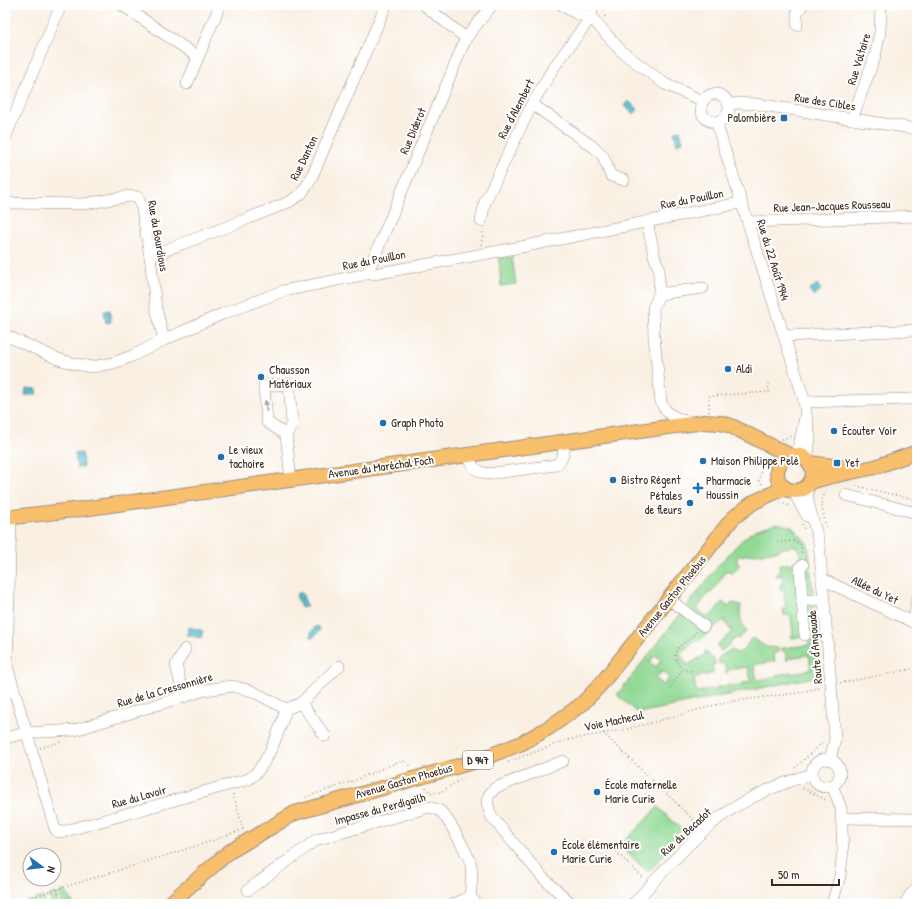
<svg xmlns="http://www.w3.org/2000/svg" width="922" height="909" viewBox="0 0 922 909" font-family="'Patrick Hand',sans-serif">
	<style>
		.grass { fill: #90d994; stroke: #668259; fill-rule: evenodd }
		.water { fill: url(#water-ripples); stroke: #487478 }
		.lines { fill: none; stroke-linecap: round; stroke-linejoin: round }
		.minor-casing { stroke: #9a8d80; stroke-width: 12 }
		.major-casing { stroke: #9a8d80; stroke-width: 16 }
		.path { stroke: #9a8d80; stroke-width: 1.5; stroke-dasharray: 1 3; stroke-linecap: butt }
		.minor { stroke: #fff; stroke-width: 11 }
		.major { stroke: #f8bf6c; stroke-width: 14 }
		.oneway { fill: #a79f9a }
		.poi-dot { fill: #1f6fb2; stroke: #fff; stroke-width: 1.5 }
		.labels { text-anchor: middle; stroke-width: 4; stroke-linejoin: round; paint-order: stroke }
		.shield { fill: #fff; stroke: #766a62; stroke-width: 1 }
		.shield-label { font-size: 11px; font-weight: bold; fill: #3b2a1e }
		.street-label { font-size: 12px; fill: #3b2a1e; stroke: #fff }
		.poi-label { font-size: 12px; fill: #3b2a1e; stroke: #fff; text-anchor: start }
	</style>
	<defs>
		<pattern id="water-ripples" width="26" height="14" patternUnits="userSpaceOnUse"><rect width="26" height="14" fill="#55bdd3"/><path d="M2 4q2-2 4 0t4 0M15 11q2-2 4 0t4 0" fill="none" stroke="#489aab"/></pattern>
	</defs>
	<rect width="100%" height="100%" fill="#fff"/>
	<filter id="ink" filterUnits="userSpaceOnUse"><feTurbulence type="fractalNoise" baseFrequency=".025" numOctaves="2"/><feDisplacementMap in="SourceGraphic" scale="8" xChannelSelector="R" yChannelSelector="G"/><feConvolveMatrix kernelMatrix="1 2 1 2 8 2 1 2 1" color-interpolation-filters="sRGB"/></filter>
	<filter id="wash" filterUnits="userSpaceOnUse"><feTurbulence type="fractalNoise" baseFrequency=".012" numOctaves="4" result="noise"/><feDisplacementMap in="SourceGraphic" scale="16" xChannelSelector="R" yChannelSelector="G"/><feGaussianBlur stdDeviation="0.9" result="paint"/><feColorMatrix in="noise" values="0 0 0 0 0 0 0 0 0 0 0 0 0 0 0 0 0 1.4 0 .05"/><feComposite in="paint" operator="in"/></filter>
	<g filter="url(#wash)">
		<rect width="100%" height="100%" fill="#f9f0e3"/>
		<g class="grass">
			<path d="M512,257L516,284L501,286L499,258Z"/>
			<path d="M777,523L792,527L807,543L809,551L820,676L638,713L617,695L723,560L744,538L755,530ZM792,545L799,548L800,562L779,565L780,573L776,574V576H783V584L780,585V590H784L786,608L783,609L784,615H791L793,635L791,636L792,638L808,636L809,645L782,648V651H785L787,661L788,660V658L809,655L811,669L791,674V672L777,675V677L757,680L754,665L775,661L773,653L779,652L778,648L766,647L752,638C746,644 745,653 736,653L731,649L718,658L719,664L724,663L726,673L728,672L727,670L748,667L751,681L744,682V684L731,686L730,685L717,687V689L696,692L694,678L714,673L712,665L716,664L713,658L712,659L706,651L704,652L706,654L688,665L680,654L696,641L697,642L707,634V632L724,620L732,632L717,645L721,651L730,644L734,639L739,638L746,632C741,623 739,615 741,605L732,603L729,607L722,602L709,618L697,609L709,592L711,593L727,570L732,574L740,564L737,563V556L778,551V549L791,547ZM655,655L661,660L656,667L650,662ZM662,671L670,677L664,685L656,679Z"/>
			<path d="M658,807L685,833L648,872L620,846Z"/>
			<path d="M65,891L74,904H62L60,892Z"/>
			<path d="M56,893L58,904H51L49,895Z"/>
			<path d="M43,897L46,904H24V902Z"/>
		</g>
		<g class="water">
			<path d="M628,101L638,109L634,114L624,106Z"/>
			<path d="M680,130L683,142L677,144L674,132Z"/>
			<path d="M817,284L821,290L814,296L809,291Z"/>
			<path d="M110,310L111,322L106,323L104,311Z"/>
			<path d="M26,388L37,389L36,395H25Z"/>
			<path d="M82,453L83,467L77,468L75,454Z"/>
			<path d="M298,593H302L307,606L301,608L296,596Z"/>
			<path d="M316,626L319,627L320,630L314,637H311V632Z"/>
			<path d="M189,627L203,631L201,638L187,635Z"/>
		</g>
	</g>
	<g filter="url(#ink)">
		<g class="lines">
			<defs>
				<g id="minor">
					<path d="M122,5L198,57"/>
					<path d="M424,5L466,38"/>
					<path d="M562,5L577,14L591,17L621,51L665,84L703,101"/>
					<path d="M797,25V13L802,5"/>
					<path d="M187,84L220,5"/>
					<circle cx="715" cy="108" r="14"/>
					<path d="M532,104L595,148L603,156L611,176L624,180"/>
					<path d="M729,105L737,103L756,104L917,129"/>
					<path d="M852,119L875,56L880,32L881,5"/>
					<path d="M716,122L803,396L810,438L807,461"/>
					<path d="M5,138L61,5"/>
					<path d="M5,203L84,204L130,196L137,197L141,204L150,256L156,308L164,340"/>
					<path d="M481,221L485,202L532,104L554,67L591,17L593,5"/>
					<path d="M647,221L655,259L659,268V294L653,308L654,337L661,402C667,417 678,418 692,423"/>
					<path d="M748,222L917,216"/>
					<path d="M150,256L232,225L289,202L301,194L310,181L386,5"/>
					<path d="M368,272L466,38L492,5"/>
					<path d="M659,294L703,288"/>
					<path d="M5,335L58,359L75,364L92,367L113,363L132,356L164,340L222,314L283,291L362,275L368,272L374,274L521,247L740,203"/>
					<path d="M784,336L917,330"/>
					<path d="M804,402L911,399"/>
					<path d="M286,435L267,422L264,386L289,384L292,424L286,435L291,480"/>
					<path d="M468,455C473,468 474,470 487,474L556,465C564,459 564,451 564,442"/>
					<path d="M797,456L805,417"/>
					<path d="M807,486L808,502L819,543L831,685L835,739L830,760"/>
					<path d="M793,491L807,516"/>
					<path d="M846,495L917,513"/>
					<path d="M11,517L7,666L55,829L59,832L66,831L249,779C267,767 280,729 286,709"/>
					<path d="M822,579L917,624"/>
					<path d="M669,599L704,626"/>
					<path d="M802,601L800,567L803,565"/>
					<path d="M914,623L917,599"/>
					<path d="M805,635L802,601L824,599"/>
					<path d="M184,697L176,665L185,649"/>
					<path d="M301,703L325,736"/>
					<path d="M5,738L26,733L75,730L205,690L232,686L252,691L286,709L301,703L339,666"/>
					<circle cx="826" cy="773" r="14"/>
					<path d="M563,761L495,788L489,795L487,802L491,816L543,878L572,904"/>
					<path d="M832,785L841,808L843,851L840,876L832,904"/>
					<path d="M842,818L917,819"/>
					<path d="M248,890L316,840L429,807C433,808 437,809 440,811C447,816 470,857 471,866C473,876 471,886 470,897"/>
					<path d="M454,904L470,897L477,904"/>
					<path d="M633,904C658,878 682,849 709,826C738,801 775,785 812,774"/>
					<path d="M905,904L910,895L917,889"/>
				</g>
				<g id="major">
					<circle cx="795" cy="473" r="18"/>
					<path d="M809,463L849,468"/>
					<path d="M810,482L828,477L875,467L917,452"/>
					<path d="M5,518L82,509L704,422L721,423L731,426L791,456"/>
					<path d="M169,904L229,852L295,813L476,761L522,743L550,727L582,704L601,684L733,518L754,502L784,488"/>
				</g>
			</defs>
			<use href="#minor" class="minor-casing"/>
			<use href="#major" class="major-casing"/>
			<g class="path">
				<path d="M603,8L605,18"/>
				<path d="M481,245L483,235V231"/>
				<path d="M709,412V396L769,392L768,382"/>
				<path d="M782,439L791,436"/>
				<path d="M762,484L759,481L764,455"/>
				<path d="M856,486L917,500"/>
				<path d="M780,503L790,506"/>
				<path d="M802,524L805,531"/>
				<path d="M826,527L821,502L827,489"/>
				<path d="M777,542L795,541L801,545L802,555"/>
				<path d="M691,671C681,671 677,664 675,655L678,648L697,632"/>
				<path d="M840,683L917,668"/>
				<path d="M670,688L683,669"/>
				<path d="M603,733L697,823"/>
				<path d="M40,748L60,742"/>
				<path d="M508,762L567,740L628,729L727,702L797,693L822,687"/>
				<path d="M795,768L824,741"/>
				<path d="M426,787L430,793L441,792L463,778"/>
				<path d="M803,788L828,801"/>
				<path d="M233,794L243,829"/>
				<path d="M306,797L353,781L398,762L406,761L411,767"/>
				<path d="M607,843L643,878"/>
				<path d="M58,889L59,904"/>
				<path d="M10,904L206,843L244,829"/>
				<path d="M236,904L245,899"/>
			</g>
			<use href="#minor" class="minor"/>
			<use href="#major" class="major"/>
		</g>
		<defs><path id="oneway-solid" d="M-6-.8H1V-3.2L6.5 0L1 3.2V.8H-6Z"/></defs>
		<use class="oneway" href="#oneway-solid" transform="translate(266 406) rotate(-95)"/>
	</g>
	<g class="poi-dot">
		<rect x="780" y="114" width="8" height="8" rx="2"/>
		<circle cx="728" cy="369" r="4"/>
		<circle cx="261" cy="377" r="4"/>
		<circle cx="383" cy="423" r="4"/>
		<circle cx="834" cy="431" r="4"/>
		<circle cx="221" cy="457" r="4"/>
		<circle cx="703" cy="461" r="4"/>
		<rect x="833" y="459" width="8" height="8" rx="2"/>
		<circle cx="613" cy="480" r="4"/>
		<path d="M696 482h4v4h4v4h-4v4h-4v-4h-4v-4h4z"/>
		<circle cx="690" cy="503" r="4"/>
		<circle cx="597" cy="792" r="4"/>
		<circle cx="554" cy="852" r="4"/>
	</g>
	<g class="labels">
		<rect class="shield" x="463" y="751" width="30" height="18" rx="3"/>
		<g class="shield-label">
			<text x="478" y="764">D 947</text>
		</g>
		<g class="street-label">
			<text transform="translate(859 59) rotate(-73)" y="4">Rue Voltaire</text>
			<text transform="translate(825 102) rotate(9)" y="4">Rue des Cibles</text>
			<text transform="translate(516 109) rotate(-63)" y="4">Rue d'Alembert</text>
			<text transform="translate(413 131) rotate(-67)" y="4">Rue Diderot</text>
			<text transform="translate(304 158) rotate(-64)" y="4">Rue Danton</text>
			<text transform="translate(692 199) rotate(-11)" y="4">Rue du Pouillon</text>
			<text transform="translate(832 206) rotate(-2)" y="4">Rue Jean-Jacques Rousseau</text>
			<text transform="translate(158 236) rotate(80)" y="4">Rue du Bourdious</text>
			<text transform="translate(374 260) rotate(-11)" y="4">Rue du Pouillon</text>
			<text transform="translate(773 260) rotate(73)" y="4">Rue du 22 Août 1944</text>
			<text transform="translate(381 467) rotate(-8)" y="4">Avenue du Maréchal Foch</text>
			<text transform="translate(875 590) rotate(26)" y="4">Allée du Yet</text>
			<text transform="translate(672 596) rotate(-51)" y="4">Avenue Gaston Phoebus</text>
			<text transform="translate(815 647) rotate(-95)" y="4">Route d'Angouade</text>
			<text transform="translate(165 690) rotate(-16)" y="4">Rue de la Cressonnière</text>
			<text transform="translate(614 721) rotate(-12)" y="4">Voie Machecul</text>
			<text transform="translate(404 781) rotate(-16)" y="4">Avenue Gaston Phoebus</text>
			<text transform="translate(139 797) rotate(-16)" y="4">Rue du Lavoir</text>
			<text transform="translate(380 809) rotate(-15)" y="4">Impasse du Perdigailh</text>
			<text transform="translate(686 832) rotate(-43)" y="4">Rue du Becadot</text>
		</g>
		<g class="poi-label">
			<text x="776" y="122" text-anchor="end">Palombière</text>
			<text x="736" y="373">Aldi</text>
			<text x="269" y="374">Chausson<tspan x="269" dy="14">Matériaux</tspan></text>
			<text x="391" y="427">Graph Photo</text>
			<text x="842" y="435">Écouter Voir</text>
			<text x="229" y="454">Le vieux<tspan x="229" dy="14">tachoire</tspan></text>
			<text x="711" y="465">Maison Philippe Pelé</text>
			<text x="845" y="467">Yet</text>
			<text x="621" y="484">Bistro Régent</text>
			<text x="706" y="485">Pharmacie<tspan x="706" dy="14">Houssin</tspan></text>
			<text x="682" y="500" text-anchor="end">Pétales<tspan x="682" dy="14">de fleurs</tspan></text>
			<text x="605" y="789">École maternelle<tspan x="605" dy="14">Marie Curie</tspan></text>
			<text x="562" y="849">École élémentaire<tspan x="562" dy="14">Marie Curie</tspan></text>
		</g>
	</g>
	<rect width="922" height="909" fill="none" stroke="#fff" stroke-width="20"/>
	<g transform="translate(42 867) rotate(105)"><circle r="19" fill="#ffffff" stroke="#b1aaa5"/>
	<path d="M0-3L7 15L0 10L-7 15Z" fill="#1f6fb2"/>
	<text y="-6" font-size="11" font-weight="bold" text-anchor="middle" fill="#3b2a1e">N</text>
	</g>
	<path d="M772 879v6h67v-6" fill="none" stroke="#3b2a1e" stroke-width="2"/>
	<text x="778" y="879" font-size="12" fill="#3b2a1e" stroke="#ffffff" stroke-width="3" paint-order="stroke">50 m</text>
</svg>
